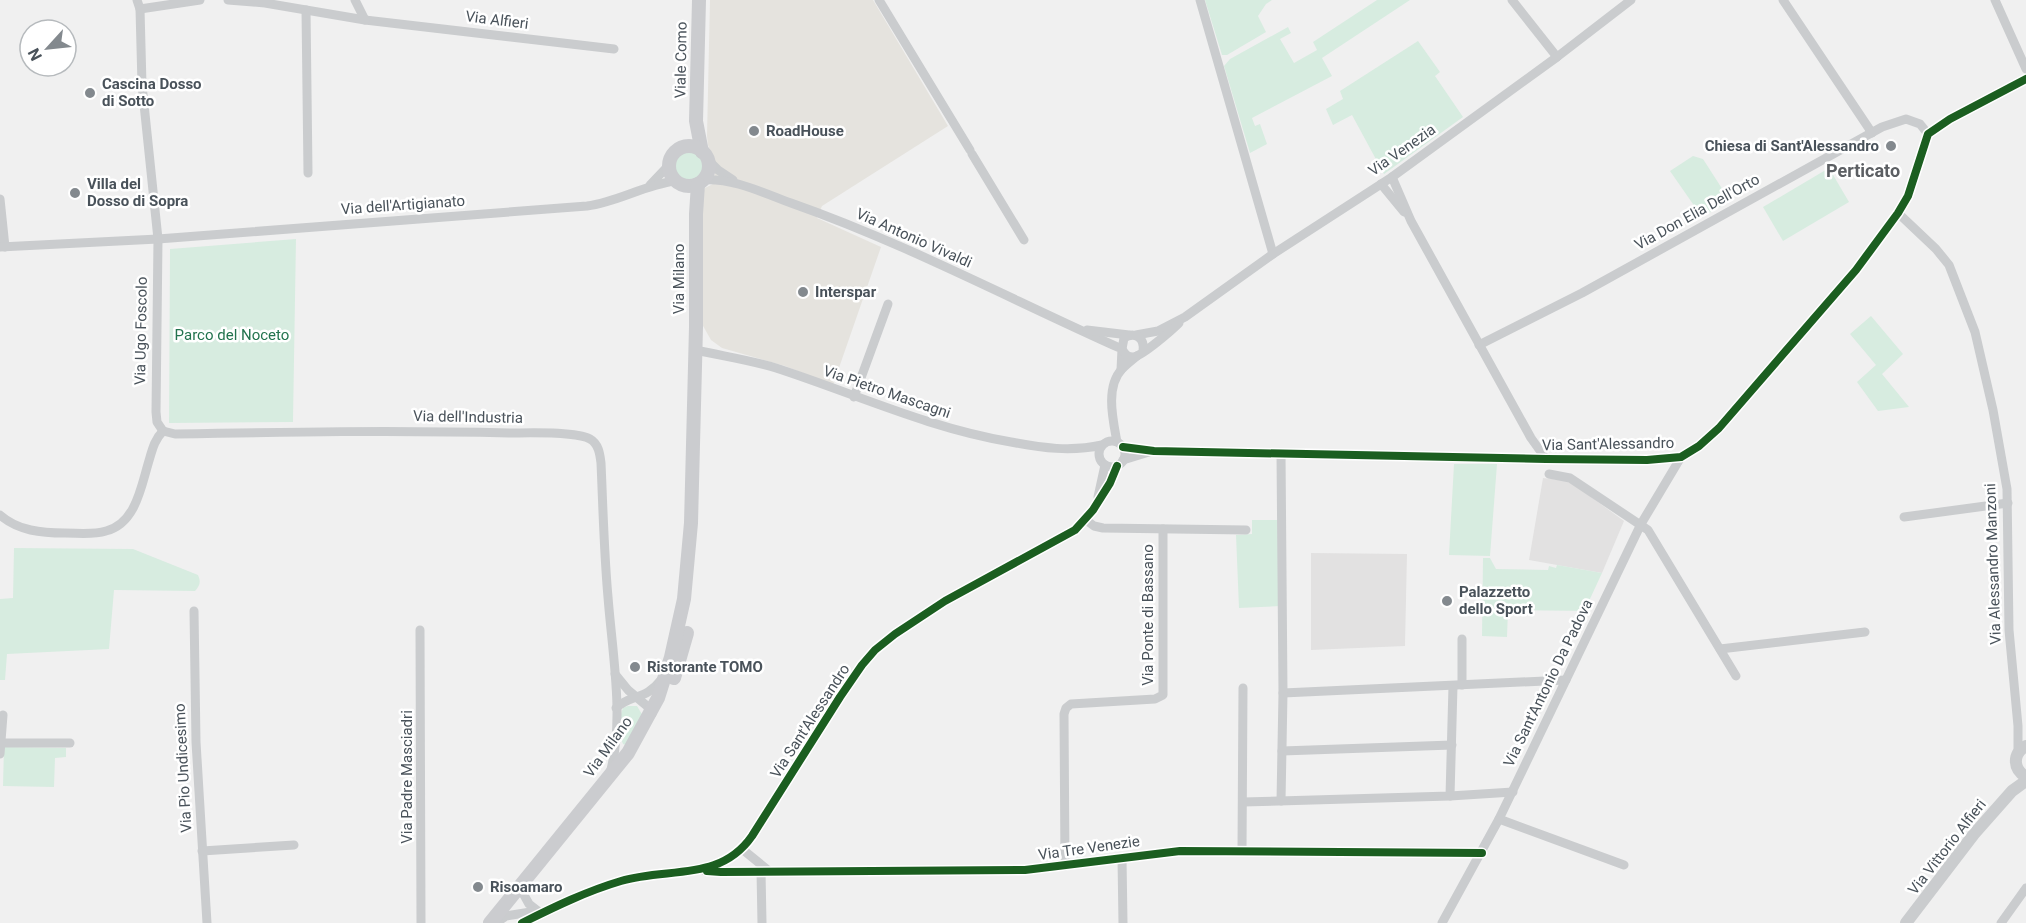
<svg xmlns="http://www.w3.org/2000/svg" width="2026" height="923" viewBox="0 0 2026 923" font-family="Roboto,sans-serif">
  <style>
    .commercial { fill: #e5e3de }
    .education { fill: #e2e1e1 }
    .green { fill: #d7ece0 }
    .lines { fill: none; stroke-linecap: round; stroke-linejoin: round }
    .minor { stroke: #caccce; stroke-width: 9 }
    .tertiary { stroke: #caccce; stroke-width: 12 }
    .secondary { stroke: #cbcccf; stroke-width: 14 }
    .cycleway-casing { stroke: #fff; stroke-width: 11 }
    .cycleway { stroke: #1b5e20; stroke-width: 8 }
    .poi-dot { fill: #83898e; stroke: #fff; stroke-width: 2 }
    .labels { text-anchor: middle; stroke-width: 5; stroke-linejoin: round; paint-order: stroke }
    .street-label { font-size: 15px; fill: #49525a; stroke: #fff }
    .poi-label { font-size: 15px; font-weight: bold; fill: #49525a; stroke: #fff; text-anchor: start }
    .park-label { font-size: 15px; fill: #23734e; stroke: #fff }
    .quarter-label { font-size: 18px; font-weight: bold; fill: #5c5f63; stroke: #fff }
  </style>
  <rect width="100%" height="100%" fill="#f0f0f0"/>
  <!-- commercial -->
  <polygon class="commercial" points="710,0 873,0 948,126 822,206 817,218 881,247 833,385 785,366 722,348 711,340 702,324 700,196 705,188 713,184 716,168 708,145 707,136"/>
  <!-- education -->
  <g class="education">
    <polygon points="1543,478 1569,481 1624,521 1602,573 1529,560"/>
    <polygon points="1311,553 1407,554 1405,646 1311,650"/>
  </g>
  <!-- green -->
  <g class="green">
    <polygon points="1205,0 1272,0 1266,4 1258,16 1266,32 1227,55 1222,55"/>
    <polygon points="1377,0 1410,0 1322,58 1332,76 1252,118 1255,126 1260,124 1267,144 1250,153 1224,66 1230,59 1288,27 1291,33 1280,39 1294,63 1317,50 1313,42"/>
    <polygon points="1418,41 1440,72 1435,76 1463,117 1384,174 1352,115 1333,125 1326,109 1343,99 1340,91"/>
    <circle cx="689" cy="166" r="16"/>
    <polygon points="1693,156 1703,159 1730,201 1702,217 1670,171"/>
    <polygon points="1829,168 1849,202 1783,241 1763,207"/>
    <polygon points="296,239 293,422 169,423 170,249"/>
    <polygon points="1871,316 1903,354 1882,374 1909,407 1878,411 1857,382 1876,365 1850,334"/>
    <polygon points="1454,464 1497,464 1490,556 1449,555"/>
    <polygon points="1252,520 1280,520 1281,606 1239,608 1236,535 1252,534"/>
    <path d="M14 548 133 549 198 575C201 582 200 585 195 591L114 590 109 649 7 654 5 680H0V599L13 598Z"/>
    <polygon points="1483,558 1490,558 1496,569 1548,570 1549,566 1556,568 1557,565 1602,573 1589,601 1590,611 1508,610 1507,637 1482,636"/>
    <path d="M628 706H637L643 716 626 745 623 744C618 734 619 717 623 708Z"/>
    <polygon points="4,747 66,748 66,757 55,758 54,787 3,786"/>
  </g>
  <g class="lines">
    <!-- minor -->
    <g class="minor">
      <polyline points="137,0 140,9 142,85 158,239 156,412 157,422 163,431"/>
      <polyline points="228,0 265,3 365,20 614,49"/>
      <polyline points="355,0 365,20"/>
      <polyline points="879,0 970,150"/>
      <polyline points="1200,0 1273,254"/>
      <polyline points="1512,0 1557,57"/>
      <polyline points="1783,0 1872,133"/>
      <polyline points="1995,0 2026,69"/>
      <polyline points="140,9 200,0"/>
      <polyline points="306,10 308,173"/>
      <polyline points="972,154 1024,240"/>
      <polyline points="706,158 718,170 733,180"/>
      <polyline points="1392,177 1411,221 1531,438 1546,459"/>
      <path d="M703 180C734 178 763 193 791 203 905 243 1012 300 1122 349L1121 370"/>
      <polyline points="1381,184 1404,212"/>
      <polyline points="650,185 669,165"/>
      <polyline points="0,199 5,247"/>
      <polyline points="1898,213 1936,249 1949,265 1975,332 1993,410 2007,489 2009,630 2018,726 2018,753"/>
      <path d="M0 247 158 239 587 206C618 202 644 185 675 181"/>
      <polyline points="1087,330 1129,335"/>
      <polyline points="1136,335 1158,331 1185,317 1273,254 1392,177 1557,57 1631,0"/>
      <polyline points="1479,345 1582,293 1882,127 1906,119 1920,124 1928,134"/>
      <path d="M696 350C722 356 750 360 776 368 856 394 928 428 1011 442 1042 448 1071 452 1102 445"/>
      <path d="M1143 351C1145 338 1135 331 1124 338L1122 349C1125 354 1127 357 1133 357 1141 357 1172 330 1179 323"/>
      <polyline points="854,397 888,304"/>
      <path d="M163 431 175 434C286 432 397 430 509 433 528 433 575 431 590 439 599 444 600 455 601 463 603 508 604 553 608 597 612 651 625 721 610 773"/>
      <circle cx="1112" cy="454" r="13"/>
      <path d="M1117 442C1113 420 1105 387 1122 369 1127 364 1132 360 1137 356"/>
      <polyline points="1123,447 1154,451 1546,459 1647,460 1681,457 1699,446 1719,428 1856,270 1898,213 1908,196 1928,134 1950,119 2026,79"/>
      <polyline points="1123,460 1149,452"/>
      <polyline points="1549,474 1570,478 1648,530 1736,676"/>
      <polyline points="1098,497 1105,465"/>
      <path d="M0 515C18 531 42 533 65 533 79 533 93 535 106 531 135 524 141 488 148 464 152 451 154 440 163 431"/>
      <polyline points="1904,517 2008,503"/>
      <polyline points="1086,520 1094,526 1103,528 1246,530"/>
      <polyline points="194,611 196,742 207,923"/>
      <polyline points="420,630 421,923"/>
      <polyline points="1720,649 1865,632"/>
      <polyline points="615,674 628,690 647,706 652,714"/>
      <polyline points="1462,685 1462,639"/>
      <polyline points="1283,693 1566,680"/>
      <path d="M616 708C631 694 646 700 661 680"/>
      <polyline points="1,743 70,743"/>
      <polyline points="1282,751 1452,745"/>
      <polyline points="0,754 3,715"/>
      <polyline points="1450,796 1453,686"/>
      <polyline points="1281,801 1283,693 1281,453"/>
      <polyline points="1243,802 1450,796 1513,792"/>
      <polyline points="1499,819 1624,865"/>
      <polyline points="742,849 769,871"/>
      <polyline points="1242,850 1243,688"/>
      <polyline points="202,851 294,845"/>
      <polyline points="1122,858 1123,923"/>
      <polyline points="1065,866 1064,714 1066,708 1071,704 1155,699 1163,695 1163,529"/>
      <polyline points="703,870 721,872 1025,870 1180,851 1482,853"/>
      <polyline points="761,871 762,923"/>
      <polyline points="524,895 529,904 538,911"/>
      <polyline points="496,923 506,916 537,911"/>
      <path d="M522 923C554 907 587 891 621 881 669 867 720 882 752 836L840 697 862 665 875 650 895 634 945 601 1075 530 1093 510 1110 483 1117 466"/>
      <polyline points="1442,923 1499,819 1641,524 1681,457"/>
      <polyline points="2001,923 2026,888"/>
    </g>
    <!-- tertiary -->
    <g class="tertiary">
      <path d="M2026 746C2012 754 2013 769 2026 777"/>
      <polyline points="1906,923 1974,834 2012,791 2026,781"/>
    </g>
    <!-- secondary -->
    <g class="secondary">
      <polyline points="699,0 696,121 702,152"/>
      <circle cx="689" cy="166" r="20"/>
      <polyline points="674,678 687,633"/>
      <polyline points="490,923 628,753 658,698 671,657 684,599 691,523 696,327 696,214 698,184"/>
    </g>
    <!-- cycleway casing -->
    <g class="cycleway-casing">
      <g id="cycleway">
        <polyline points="1123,447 1154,451 1546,459 1647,460 1681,457 1699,446 1719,428 1856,270 1898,213 1908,196 1928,134 1950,119 2026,79"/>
        <polyline points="707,871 721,872 1025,870 1180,851 1482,853"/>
        <path d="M522 923C554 907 587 891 621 881 669 867 720 882 752 836L840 697 862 665 875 650 895 634 945 601 1075 530 1093 510 1110 483 1117 466"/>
      </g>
    </g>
    <!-- cycleway -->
    <use href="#cycleway" class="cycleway"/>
  </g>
  <!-- markers -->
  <g class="poi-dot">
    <circle cx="90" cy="93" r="6"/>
    <circle cx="754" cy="131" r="6"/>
    <circle cx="1891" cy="146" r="6"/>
    <circle cx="75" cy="193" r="6"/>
    <circle cx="803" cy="292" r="6"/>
    <circle cx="1447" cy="601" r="6"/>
    <circle cx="635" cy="667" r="6"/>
    <circle cx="478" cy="887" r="6"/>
  </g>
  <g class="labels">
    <!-- street labels -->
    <g class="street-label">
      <text transform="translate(497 20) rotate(7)" y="5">Via Alfieri</text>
      <text transform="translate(681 60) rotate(-89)" y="5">Viale Como</text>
      <text transform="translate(1402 150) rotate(-35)" y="5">Via Venezia</text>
      <text transform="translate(403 205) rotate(-4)" y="5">Via dell'Artigianato</text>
      <text transform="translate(1697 212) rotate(-29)" y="5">Via Don Elia Dell'Orto</text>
      <text transform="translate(914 238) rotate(24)" y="5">Via Antonio Vivaldi</text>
      <text transform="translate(679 279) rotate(-90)" y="5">Via Milano</text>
      <text transform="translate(141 331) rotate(-89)" y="5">Via Ugo Foscolo</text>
      <text transform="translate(887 392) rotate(19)" y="5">Via Pietro Mascagni</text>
      <text transform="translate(468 417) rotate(1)" y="5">Via dell'Industria</text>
      <text transform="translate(1608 444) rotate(-1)" y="5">Via Sant'Alessandro</text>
      <text transform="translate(1993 564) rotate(-92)" y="5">Via Alessandro Manzoni</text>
      <text transform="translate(1148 615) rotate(-90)" y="5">Via Ponte di Bassano</text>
      <text transform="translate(1548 683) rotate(-64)" y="5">Via Sant'Antonio Da Padova</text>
      <text transform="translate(810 721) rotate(-57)" y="5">Via Sant'Alessandro</text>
      <text transform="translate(608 747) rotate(-54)" y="5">Via Milano</text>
      <text transform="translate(183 768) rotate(-93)" y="5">Via Pio Undicesimo</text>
      <text transform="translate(407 777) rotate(-90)" y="5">Via Padre Masciadri</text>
      <text transform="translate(1947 847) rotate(-52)" y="5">Via Vittorio Alfieri</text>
      <text transform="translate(1089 848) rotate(-8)" y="5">Via Tre Venezie</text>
    </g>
    <!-- poi labels -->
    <g class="poi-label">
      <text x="102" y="89">Cascina Dosso<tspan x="102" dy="17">di Sotto</tspan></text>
      <text x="766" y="136">RoadHouse</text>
      <text x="1879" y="151" text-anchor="end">Chiesa di Sant'Alessandro</text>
      <text x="87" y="189">Villa del<tspan x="87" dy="17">Dosso di Sopra</tspan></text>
      <text x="815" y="297">Interspar</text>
      <text x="1459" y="597">Palazzetto<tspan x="1459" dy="17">dello Sport</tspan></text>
      <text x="647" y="672">Ristorante TOMO</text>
      <text x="490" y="892">Risoamaro</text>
    </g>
    <!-- park labels -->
    <g class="park-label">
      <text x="232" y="340">Parco del Noceto</text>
    </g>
    <!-- quarter labels -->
    <g class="quarter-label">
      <text x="1863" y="177">Perticato</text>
    </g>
  </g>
  <!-- north arrow -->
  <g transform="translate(48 48) rotate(243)"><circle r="28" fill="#ffffff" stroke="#b6babd" stroke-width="1.5"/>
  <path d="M0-4.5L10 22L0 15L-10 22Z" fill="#83898e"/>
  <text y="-9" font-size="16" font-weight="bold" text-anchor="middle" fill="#49525a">N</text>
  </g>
</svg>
